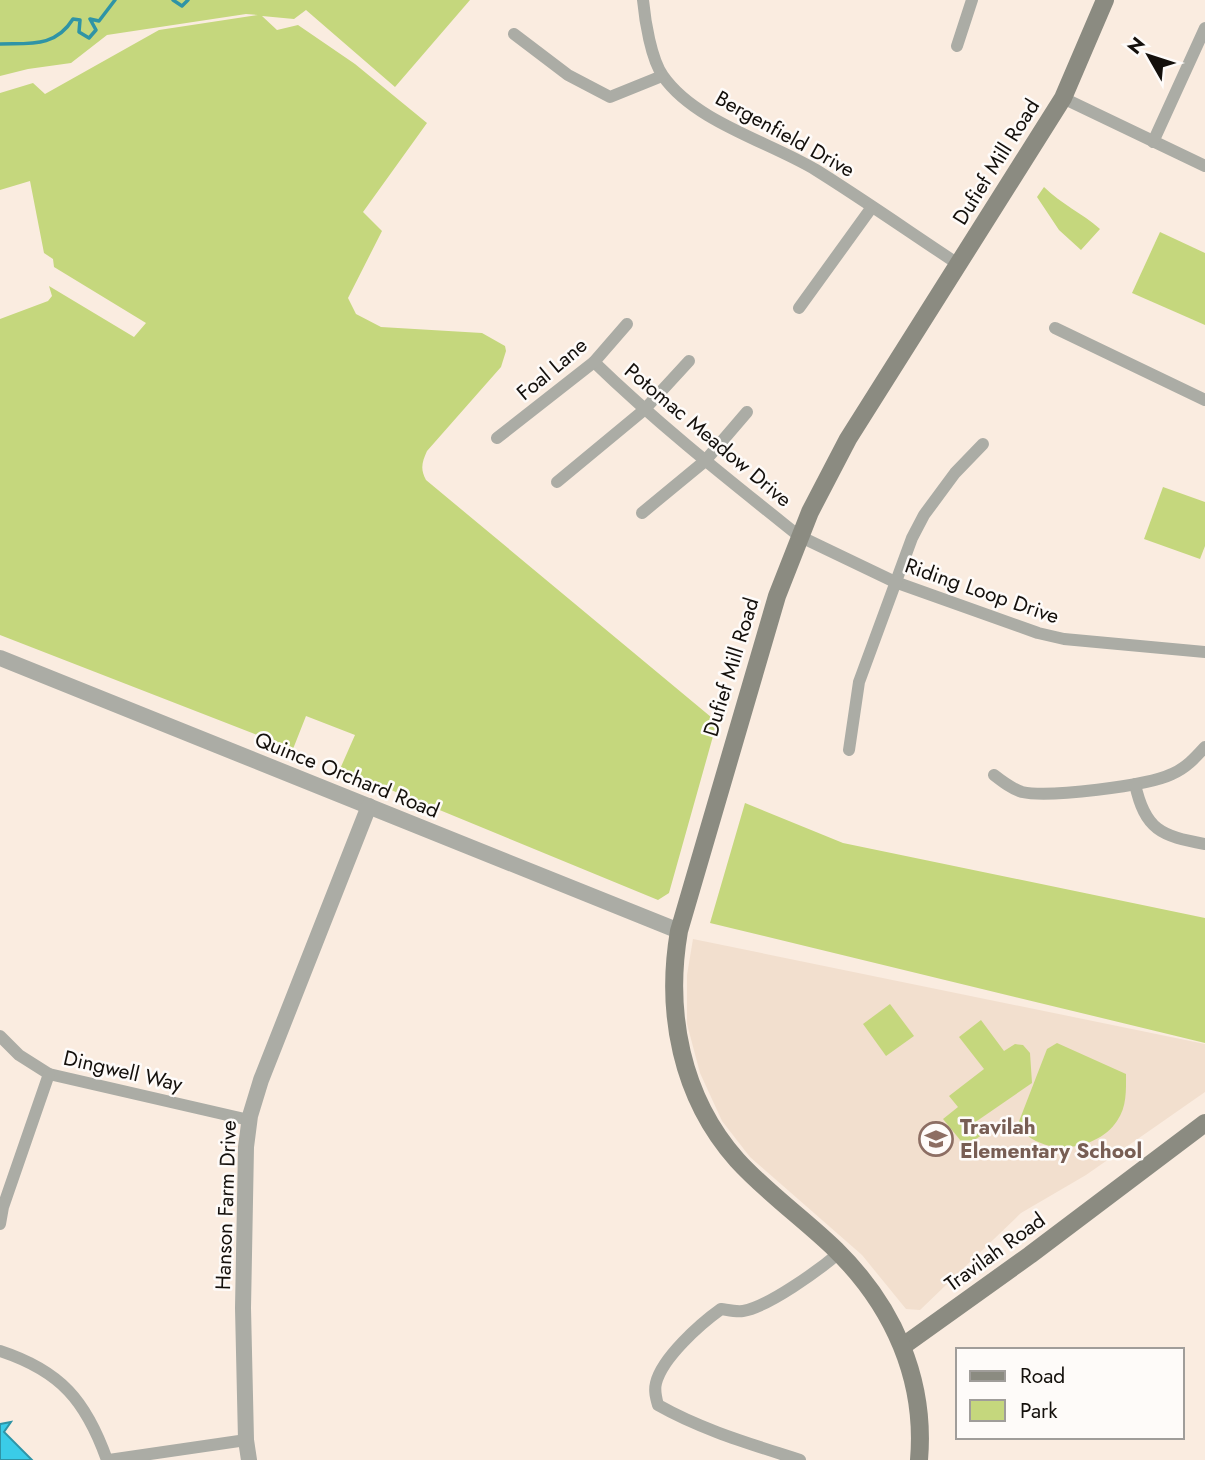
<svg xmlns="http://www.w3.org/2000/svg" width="1205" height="1460" viewBox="0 0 1205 1460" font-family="Jost,sans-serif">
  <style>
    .built { fill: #f2dfce }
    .green { fill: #c5d77d }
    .water { fill: #3acce8; stroke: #2f94a6; stroke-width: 2 }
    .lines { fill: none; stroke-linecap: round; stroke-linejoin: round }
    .stream { stroke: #2f94a6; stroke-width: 3.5 }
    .minor { stroke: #abaca5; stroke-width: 12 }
    .tertiary { stroke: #abaca5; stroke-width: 16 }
    .secondary { stroke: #8b8b81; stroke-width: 18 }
    .labels { text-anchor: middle; stroke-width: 5; stroke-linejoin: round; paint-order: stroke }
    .street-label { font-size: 21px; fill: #14100c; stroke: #fefbf9 }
    .education-label { font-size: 21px; font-weight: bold; fill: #785e54; stroke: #fefbf9; text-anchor: start }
  </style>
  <rect width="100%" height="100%" fill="#faece0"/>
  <!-- built -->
  <polygon class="built" points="693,939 1205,1044 1205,1092 1086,1175 1021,1213 920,1310 906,1309 862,1255 750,1157 722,1121 700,1073 687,1024 687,975"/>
  <!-- green -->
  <g class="green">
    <path d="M0 0H470L395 87 306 10 294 19 262 16 277 30 298 25 355 64 427 123 363 212 382 231 348 298 356 314 381 327 482 333 505 346 506 351 501 367 427 451C422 462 420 469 426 480L717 722 669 893 658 900 340 769 355 735 306 716 293 749 0 635V319L48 301 52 296 49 286 134 337 146 323 54 267 53 259 44 253 30 181 0 190V93L33 83 45 94 159 30 258 15 246 14 107 35 71 63 28 69 0 76Z"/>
    <path d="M1044 187C1061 204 1082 213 1100 229L1081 250 1059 230 1037 197Z"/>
    <polygon points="1160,232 1205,253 1205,325 1132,293"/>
    <polygon points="1163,487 1205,502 1205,546 1200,559 1144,539"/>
    <polygon points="745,803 843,843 1205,918 1205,1043 710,923"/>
    <polygon points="890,1004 914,1036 886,1056 863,1024"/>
    <polygon points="981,1020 1004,1051 1015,1044 1023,1045 1030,1053 1032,1083 974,1123 982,1135 965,1146 943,1119 958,1107 949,1096 984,1069 959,1037"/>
    <path d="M1057 1043 1126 1074C1126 1090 1127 1107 1117 1121 1099 1148 1054 1156 1028 1136 1024 1133 1021 1128 1018 1124L1047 1049Z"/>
  </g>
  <!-- water -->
  <polygon class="water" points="11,1422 4,1432 32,1460 0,1460 0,1424"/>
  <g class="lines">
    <!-- stream -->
    <g class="stream">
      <polyline points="173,0 182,6 188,0"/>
      <path d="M0 44C29 43 55 48 73 19L80 20 79 32 89 38 96 30 90 19 99 21 115 0"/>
    </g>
    <!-- minor -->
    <g class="minor">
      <path d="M643 0C645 21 651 59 663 76 695 122 770 142 816 170 864 200 911 233 958 264"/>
      <polyline points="514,34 568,75 610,97 662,76"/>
      <polyline points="957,46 972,0"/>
      <polyline points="1063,98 1205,166"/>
      <polyline points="1153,142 1205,28"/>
      <polyline points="799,308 872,207"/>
      <polyline points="1055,328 1205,400"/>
      <path d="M594 362C659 425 729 480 799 536L895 582 1038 633 1064 639 1205 652"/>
      <polyline points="497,438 594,362 627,324"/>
      <polyline points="557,482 644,410 689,361"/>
      <polyline points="642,513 705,461 747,412"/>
      <polyline points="849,750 859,682 912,538 924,515 955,473 983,444"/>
      <path d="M994 775C1003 782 1012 789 1022 792 1048 798 1147 786 1172 774 1186 768 1195 758 1205 747"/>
      <path d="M1135 784C1145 830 1161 836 1205 844"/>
      <polyline points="0,1036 19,1055 49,1074 249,1120"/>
      <polyline points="0,1224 3,1207 49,1074"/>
      <path d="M0 1351C61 1371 86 1401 107 1460"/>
      <polyline points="109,1460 246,1440"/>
      <path d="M800 1460C751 1444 702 1430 658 1405 656 1398 654 1391 656 1383 662 1358 700 1324 721 1309 728 1310 736 1312 743 1311 768 1307 819 1270 839 1253"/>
    </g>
    <!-- tertiary -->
    <g class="tertiary">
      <polyline points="0,658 679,931"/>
      <polyline points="249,1460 246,1440 243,1308 246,1147 250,1116 261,1080 369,806"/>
    </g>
    <!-- secondary -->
    <g class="secondary">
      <polyline points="903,1346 1030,1255 1205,1123"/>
      <path d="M919 1460C926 1379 893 1306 836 1250 804 1219 767 1193 737 1160 681 1097 665 1012 679 931L777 596 810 512 848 439 1063 98 1105 0"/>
    </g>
  </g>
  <!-- icons -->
  <defs>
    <g id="school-ring" transform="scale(1.75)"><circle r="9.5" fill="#fefbf9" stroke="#8d6e63" stroke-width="1.5"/><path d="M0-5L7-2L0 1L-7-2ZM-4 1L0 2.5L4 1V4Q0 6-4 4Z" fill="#8d6e63"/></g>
  </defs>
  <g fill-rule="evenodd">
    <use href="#school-ring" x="936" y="1139"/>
  </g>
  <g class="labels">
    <!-- street labels -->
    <g class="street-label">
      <text transform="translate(785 134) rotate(29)" y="7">Bergenfield Drive</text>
      <text transform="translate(996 162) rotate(-58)" y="7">Dufief Mill Road</text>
      <text transform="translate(552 369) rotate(-40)" y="7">Foal Lane</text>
      <text transform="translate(708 435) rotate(40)" y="7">Potomac Meadow Drive</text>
      <text transform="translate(982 591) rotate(19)" y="7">Riding Loop Drive</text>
      <text transform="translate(731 667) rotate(-73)" y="7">Dufief Mill Road</text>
      <text transform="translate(347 775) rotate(22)" y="7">Quince Orchard Road</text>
      <text transform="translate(123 1071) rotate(13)" y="7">Dingwell Way</text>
      <text transform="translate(226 1205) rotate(-88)" y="7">Hanson Farm Drive</text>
      <text transform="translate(995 1252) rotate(-36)" y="7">Travilah Road</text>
    </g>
    <!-- education labels -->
    <g class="education-label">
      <text x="960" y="1134">Travilah<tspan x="960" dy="24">Elementary School</tspan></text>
    </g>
  </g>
  <!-- legend -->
  <rect x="956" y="1348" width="228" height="91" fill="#fefbf9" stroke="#a09d9a" stroke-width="2"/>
  <rect x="970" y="1371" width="35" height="10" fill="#8b8b81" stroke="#a09d9a" stroke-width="2"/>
  <text x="1020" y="1383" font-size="21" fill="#14100c">Road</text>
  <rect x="970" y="1400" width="35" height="21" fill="#c5d77d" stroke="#a09d9a" stroke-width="2"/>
  <text x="1020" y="1418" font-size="21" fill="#14100c">Park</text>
  <!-- north arrow -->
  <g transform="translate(1149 56) rotate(309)" stroke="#fefbf9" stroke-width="5" paint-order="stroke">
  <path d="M0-5L12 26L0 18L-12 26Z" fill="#14100c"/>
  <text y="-10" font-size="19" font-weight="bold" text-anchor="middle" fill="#14100c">N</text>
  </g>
</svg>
